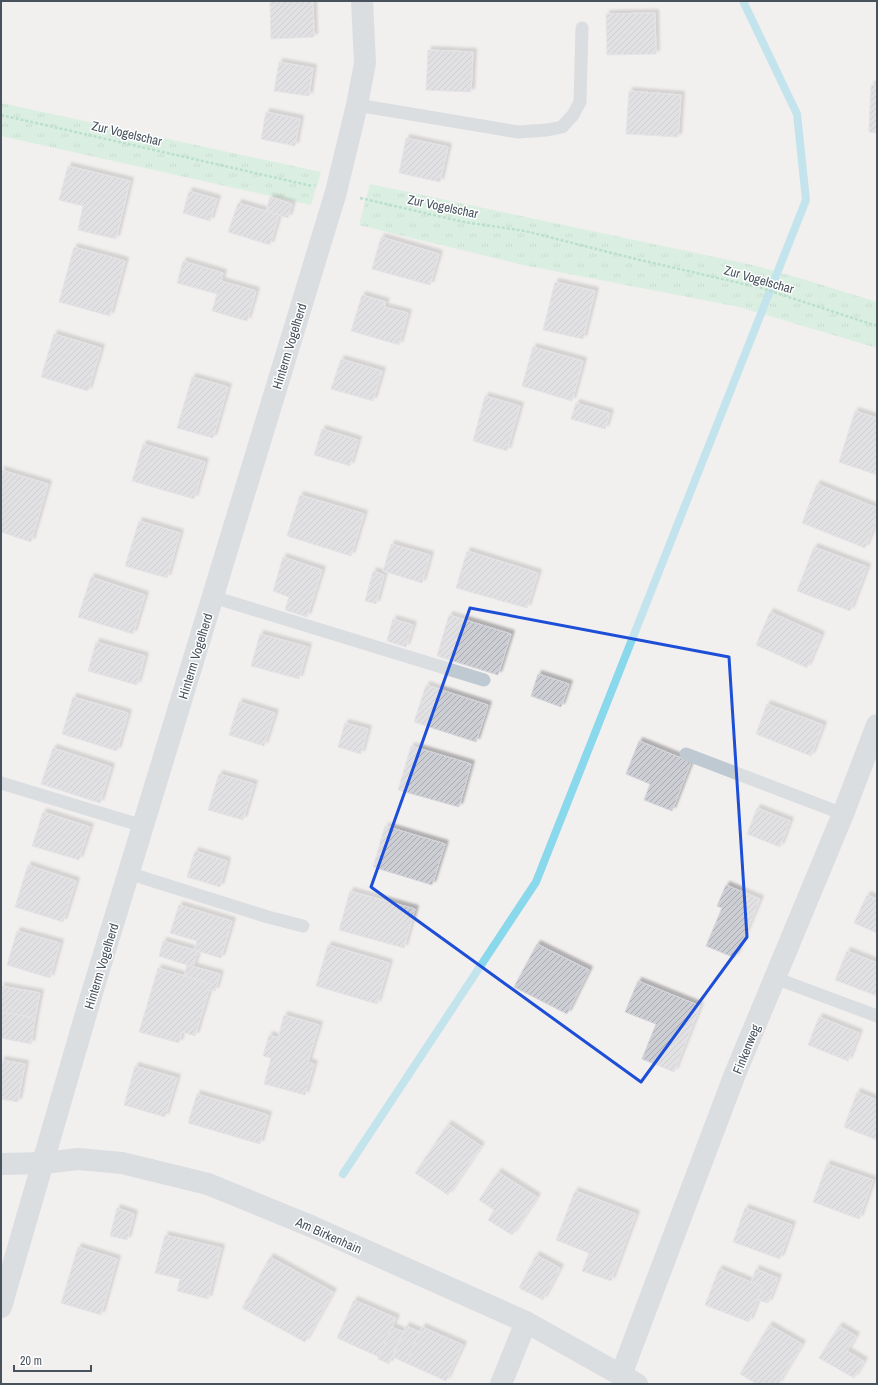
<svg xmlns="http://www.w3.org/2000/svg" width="878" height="1385" viewBox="0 0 878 1385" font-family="'Archivo Narrow',sans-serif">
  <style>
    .park { fill: url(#park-tufts) }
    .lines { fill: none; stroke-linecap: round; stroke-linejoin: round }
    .stream { stroke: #8ad8ec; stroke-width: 8 }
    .building { fill: url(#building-hatch); stroke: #d3d5db; filter: url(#shadow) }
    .path { stroke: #75cda1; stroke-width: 2.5; stroke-dasharray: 3 2; stroke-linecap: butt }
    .lane { stroke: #bfc9d1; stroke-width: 13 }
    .street { stroke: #bfc9d1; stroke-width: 22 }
    .marked { fill: none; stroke: #1d4ed8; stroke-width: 3; stroke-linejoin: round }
    .labels { text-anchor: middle; stroke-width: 3; stroke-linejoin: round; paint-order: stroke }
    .street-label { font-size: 13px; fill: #47525d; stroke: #fff }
  </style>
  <defs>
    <pattern id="park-tufts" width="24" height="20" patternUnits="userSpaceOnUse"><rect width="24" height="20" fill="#bdefd0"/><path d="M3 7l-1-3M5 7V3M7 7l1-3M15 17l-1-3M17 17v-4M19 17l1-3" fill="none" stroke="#9bc4ac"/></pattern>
    <pattern id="building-hatch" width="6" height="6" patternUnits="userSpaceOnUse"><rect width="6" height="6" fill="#ccced4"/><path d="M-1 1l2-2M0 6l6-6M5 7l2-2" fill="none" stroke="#a7aaaf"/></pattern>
    <filter id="shadow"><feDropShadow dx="3.5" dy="-3.5" stdDeviation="1" flood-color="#0004"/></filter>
  </defs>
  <rect width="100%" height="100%" fill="#f2efef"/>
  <!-- park -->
  <g class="park">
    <polygon points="1,103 321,172 311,205 1,136"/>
    <polygon points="370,184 753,265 806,280 877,302 877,348 739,307 523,265 359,225"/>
  </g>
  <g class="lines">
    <!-- stream -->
    <polyline class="stream" points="343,1174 536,882 806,200 797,114 743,1"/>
  </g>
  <!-- building -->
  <g class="building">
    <polygon points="270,1 313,1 314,37 271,39"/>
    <polygon points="655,13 656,54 607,55 606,14"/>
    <polygon points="428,50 473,52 471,92 426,90"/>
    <polygon points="279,62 313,68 309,96 274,91"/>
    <polygon points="871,85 877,85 877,133 869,132"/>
    <polygon points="629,91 681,95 678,137 626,134"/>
    <polygon points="266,112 300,119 295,146 261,139"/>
    <polygon points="406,138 448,147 440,182 399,173"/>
    <polygon points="68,166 130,181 116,239 78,230 83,206 59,200"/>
    <polygon points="189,191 217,199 210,221 183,213"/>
    <polygon points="270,197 292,204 288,218 266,211"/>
    <polygon points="238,203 279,215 270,245 228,232"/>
    <polygon points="381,237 439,254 430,285 372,269"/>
    <polygon points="74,247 125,261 110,316 59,302"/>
    <polygon points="183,261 223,273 221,281 256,291 247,321 212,311 217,294 177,283"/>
    <polygon points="555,282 595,291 583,339 543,330"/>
    <polygon points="362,295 386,302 384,307 408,313 399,345 351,331"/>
    <polygon points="54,334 101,348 88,391 41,377"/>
    <polygon points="533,347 583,361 572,401 522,386"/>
    <polygon points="341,359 382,371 373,401 331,389"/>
    <polygon points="192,377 228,387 213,438 177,428"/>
    <polygon points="485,396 520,406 507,451 473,441"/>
    <polygon points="576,403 610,413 605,429 571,419"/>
    <polygon points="855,411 877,418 877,475 839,462"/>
    <polygon points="322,429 358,440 350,466 314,455"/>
    <polygon points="143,444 205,462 194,499 132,481"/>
    <polygon points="1,470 48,484 31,542 1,532"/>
    <polygon points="817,484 877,508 877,519 865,548 802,523"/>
    <polygon points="300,495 364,514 351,556 287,536"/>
    <polygon points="139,521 180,533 167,578 125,566"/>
    <polygon points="391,544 430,555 422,583 383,571"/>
    <polygon points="814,547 867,567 850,611 797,591"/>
    <polygon points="467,551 538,573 527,608 456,588"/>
    <polygon points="283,557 322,570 307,617 285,610 289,597 273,591"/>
    <polygon points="373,571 384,575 376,604 365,601"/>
    <polygon points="91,577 145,595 133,634 78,617"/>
    <polygon points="770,612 821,635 807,668 756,645"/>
    <polygon points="449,615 511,634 498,675 437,656"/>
    <polygon points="393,619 413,625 406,647 387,641"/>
    <polygon points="260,634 308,647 299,679 251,666"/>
    <polygon points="96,642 145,656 137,685 88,671"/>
    <polygon points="538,674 569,684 561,707 531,696"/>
    <polygon points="426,685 488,705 476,742 414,722"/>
    <polygon points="73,697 128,713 117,751 62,734"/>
    <polygon points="239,702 275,713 264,746 229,735"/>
    <polygon points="767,704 823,725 811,756 756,734"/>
    <polygon points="345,723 368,729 361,754 338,747"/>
    <polygon points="639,741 691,762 672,811 644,800 650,784 626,774"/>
    <polygon points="411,746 471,764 459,807 398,790"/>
    <polygon points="53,748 111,767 100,803 41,784"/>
    <polygon points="219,774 254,784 243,820 208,810"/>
    <polygon points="757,808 790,821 780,847 747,834"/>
    <polygon points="43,812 90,827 79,860 32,846"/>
    <polygon points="385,826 445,844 432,885 373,867"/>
    <polygon points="195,851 227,861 220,887 187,877"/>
    <polygon points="28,865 76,881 63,922 15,907"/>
    <polygon points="726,885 760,899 735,958 706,946 722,908 717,906"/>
    <polygon points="350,891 415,909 404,948 339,930"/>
    <polygon points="867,895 877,899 877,933 854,923"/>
    <polygon points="179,905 232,921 221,958 194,950 197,941 170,933"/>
    <polygon points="17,931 60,943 50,978 7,965"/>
    <polygon points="163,941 198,951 193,967 159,956"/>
    <polygon points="537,944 589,970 567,1014 514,987"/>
    <polygon points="328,945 389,963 377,1004 316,986"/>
    <polygon points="847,951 877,963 877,996 835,980"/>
    <polygon points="187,965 220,974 215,991 209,990 211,984 184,976"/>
    <polygon points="158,968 211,984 195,1036 182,1032 179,1043 139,1032"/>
    <polygon points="638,981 700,1006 674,1072 642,1059 656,1024 625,1012"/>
    <polygon points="1,986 40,993 35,1018 1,1012"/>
    <polygon points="1,1012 35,1018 31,1044 1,1038"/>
    <polygon points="284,1015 319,1025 308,1062 314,1064 305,1095 264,1084 271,1058 263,1056 269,1035 278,1038"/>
    <polygon points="819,1017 859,1033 848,1061 808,1045"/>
    <polygon points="1,1060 25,1064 18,1102 1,1099"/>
    <polygon points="135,1066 177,1078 165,1117 124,1105"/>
    <polygon points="857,1092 877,1100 877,1140 844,1127"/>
    <polygon points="197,1094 268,1115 260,1144 188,1123"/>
    <polygon points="448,1124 481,1146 448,1195 415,1173"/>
    <polygon points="827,1164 873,1180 859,1219 813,1202"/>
    <polygon points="498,1172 537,1197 512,1235 488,1220 494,1210 479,1200"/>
    <polygon points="575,1191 636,1214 611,1281 582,1271 589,1253 556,1240"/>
    <polygon points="117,1208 134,1214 127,1240 110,1236"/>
    <polygon points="745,1208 792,1225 780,1259 733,1242"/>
    <polygon points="165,1235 221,1248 208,1299 177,1291 180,1279 155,1273"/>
    <polygon points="78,1247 117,1259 101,1315 61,1303"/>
    <polygon points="536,1255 560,1268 543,1300 519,1288"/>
    <polygon points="270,1257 333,1292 305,1342 242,1308"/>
    <polygon points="719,1269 763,1287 749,1322 705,1305"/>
    <polygon points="756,1269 778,1278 768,1303 758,1300 763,1287 751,1282"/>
    <polygon points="354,1300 396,1318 379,1357 337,1338"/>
    <polygon points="769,1325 802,1344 778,1384 757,1384 740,1374"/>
    <polygon points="406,1326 420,1332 406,1363 393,1357"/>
    <polygon points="839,1326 856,1336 847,1351 864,1361 854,1378 819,1358"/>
    <polygon points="392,1327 403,1332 389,1364 378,1359"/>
    <polygon points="422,1327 463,1345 446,1381 406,1363"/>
  </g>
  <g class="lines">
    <!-- path -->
    <g class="path">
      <polyline points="1,115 312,186"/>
      <polyline points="360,198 464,222 525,231 636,259 761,288 877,326"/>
    </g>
    <!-- lane -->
    <g class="lane">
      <polyline points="357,105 518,132 547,130 562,127 573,115 580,102 582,28"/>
      <polyline points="213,597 484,680"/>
      <polyline points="686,754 843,814"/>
      <polyline points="1,783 143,826"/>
      <polyline points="128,873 268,917 303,926"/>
      <polyline points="775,978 877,1016"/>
    </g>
    <!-- street -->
    <g class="street">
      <polyline points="1,1164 44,1163 78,1159 122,1163 208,1184 313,1227 526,1322 637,1384"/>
      <polyline points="1,1307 92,993 336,192 357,105 365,63 362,1"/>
      <polyline points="621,1375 735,1074 843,814 877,725"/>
      <polyline points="501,1384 526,1322"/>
    </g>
  </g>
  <!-- marked area -->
  <path d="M0 0H878V1385H0ZM470 608 729 657 747 937 641 1082 371 887Z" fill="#f2efef" fill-opacity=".55" fill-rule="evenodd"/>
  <path class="marked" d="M470 608 729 657 747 937 641 1082 371 887Z"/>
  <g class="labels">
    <!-- street labels -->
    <g class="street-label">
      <text transform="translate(127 133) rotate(13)" y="5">Zur Vogelschar</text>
      <text transform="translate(443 206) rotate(12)" y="5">Zur Vogelschar</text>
      <text transform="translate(759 279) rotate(16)" y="5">Zur Vogelschar</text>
      <text transform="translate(289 346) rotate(-73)" y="5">Hinterm Vogelherd</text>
      <text transform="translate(195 656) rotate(-73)" y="5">Hinterm Vogelherd</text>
      <text transform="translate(101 966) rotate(-73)" y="5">Hinterm Vogelherd</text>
      <text transform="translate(746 1049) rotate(-68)" y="5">Finkenweg</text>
      <text transform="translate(329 1235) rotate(24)" y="5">Am Birkenhain</text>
    </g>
  </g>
  <!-- border -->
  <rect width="878" height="1385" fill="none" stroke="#47525d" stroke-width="4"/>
  <!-- scale -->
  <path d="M14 1365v6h77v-6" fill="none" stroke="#47525d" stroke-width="2"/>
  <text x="20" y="1365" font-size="12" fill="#47525d" stroke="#ffffff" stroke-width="3" paint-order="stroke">20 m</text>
</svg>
